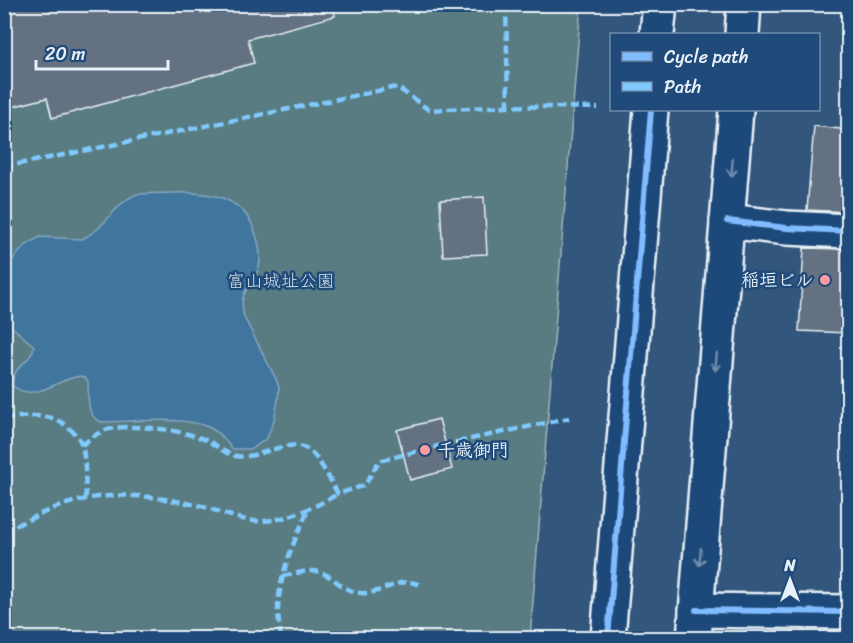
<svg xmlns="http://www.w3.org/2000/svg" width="853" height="643" viewBox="0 0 853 643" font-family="Sriracha,'Klee One',sans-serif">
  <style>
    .green { fill: #597c81; stroke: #a0b6bc; stroke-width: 1.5 }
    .water { fill: #41759e; stroke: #84a7c2; stroke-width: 1.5 }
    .building { fill: #637182; stroke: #e8f1f8; stroke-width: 1.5 }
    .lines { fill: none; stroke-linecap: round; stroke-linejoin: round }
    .minor-casing { stroke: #e8f1f8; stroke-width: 38 }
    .tertiary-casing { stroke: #e8f1f8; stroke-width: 38 }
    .path { stroke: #e8f1f8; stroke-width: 4; stroke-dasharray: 4.5 4.5; stroke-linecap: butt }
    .minor { stroke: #1f4a7a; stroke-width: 33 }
    .tertiary { stroke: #1f4a7a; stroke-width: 33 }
    .quiet { stroke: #80caff; stroke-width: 4.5; stroke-dasharray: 9 4.5; stroke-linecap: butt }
    .cycleway-casing { stroke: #1f4a7a; stroke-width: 10 }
    .cycleway { stroke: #80bcff; stroke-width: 6 }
    .oneway { stroke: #6f8dac }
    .poi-dot { fill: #ff9aa2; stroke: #1f4a7a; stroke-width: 2 }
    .labels { text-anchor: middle; stroke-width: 5; stroke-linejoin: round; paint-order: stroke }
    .poi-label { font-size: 18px; font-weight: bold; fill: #e8f1f8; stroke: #1f4a7a; text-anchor: end }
    .park-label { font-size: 18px; fill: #d3dfe6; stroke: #1f4a7a }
  </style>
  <rect width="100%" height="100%" fill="#33567c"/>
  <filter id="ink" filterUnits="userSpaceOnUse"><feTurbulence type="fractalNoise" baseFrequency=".0167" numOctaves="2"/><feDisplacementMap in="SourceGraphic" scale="12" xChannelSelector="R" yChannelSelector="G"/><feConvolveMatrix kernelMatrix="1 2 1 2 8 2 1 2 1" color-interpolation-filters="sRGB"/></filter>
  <g filter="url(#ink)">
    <!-- green -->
    <polygon class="green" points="5,5 581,5 530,638 5,638"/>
    <!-- water -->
    <path class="water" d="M137 194C180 194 241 181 256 235 259 244 261 257 259 267 253 289 237 288 244 317L275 377 279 387 278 400 274 420 267 438 252 449H232C226 441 221 434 212 429 187 415 131 422 101 422 85 416 89 396 88 382L86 378 81 376C59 377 35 404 13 386 11 364 32 364 34 346L5 321V268L26 245 40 237 82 239C106 229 114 203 137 194Z"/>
    <!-- building -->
    <g class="building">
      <polygon points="4,4 333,4 335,16 248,39 254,63 52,118 47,98 4,109"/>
      <polygon points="814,126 849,130 849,212 807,210"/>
      <polygon points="484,197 487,254 443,256 440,200"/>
      <polygon points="804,248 849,249 849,333 799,331"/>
      <polygon points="439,419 452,469 410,480 397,430"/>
    </g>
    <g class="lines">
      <!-- minor casing -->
      <g class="minor-casing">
        <g id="minor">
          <polyline points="727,221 787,228 848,231"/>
          <polyline points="696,610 848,612"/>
        </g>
      </g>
      <!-- tertiary casing -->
      <g class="tertiary-casing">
        <g id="tertiary">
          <polyline points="657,34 660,4"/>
          <polyline points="742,34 744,4"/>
          <polyline points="608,638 651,110"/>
          <polyline points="694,638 736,110"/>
        </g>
      </g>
      <!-- path -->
      <polyline class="path" points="446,444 457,442"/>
      <!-- minor -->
      <use href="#minor" class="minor"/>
      <!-- tertiary -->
      <use href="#tertiary" class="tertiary"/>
      <!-- quiet -->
      <g class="quiet">
        <polyline points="506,4 508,106"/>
        <polyline points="4,167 397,87 429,110 508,106 598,108"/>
        <path d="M4 419C29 416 52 411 71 430 76 434 80 439 82 445 86 461 85 481 86 497"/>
        <polyline points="457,442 569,418"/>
        <path d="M82 445C88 441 94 435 101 432 122 421 187 430 208 441 218 446 225 454 236 456 259 460 287 437 307 449 318 455 331 482 338 494L365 485 379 461 446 444"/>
        <path d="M4 533C12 526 23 523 32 518 90 489 135 492 197 505 220 510 237 522 263 521 288 520 317 506 338 494"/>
        <path d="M283 576C294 574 309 569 320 572 335 577 344 592 361 593 383 595 399 575 420 585"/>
        <path d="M281 638C280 629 278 619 278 610 279 574 294 542 308 510"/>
      </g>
      <!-- cycleway casing -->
      <g class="cycleway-casing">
        <g id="cycleway">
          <polyline points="727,221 787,228 848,231"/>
          <polyline points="696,610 848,612"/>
          <polyline points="608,638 651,110"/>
        </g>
      </g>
      <!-- cycleway -->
      <use href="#cycleway" class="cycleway"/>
    </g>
    <!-- one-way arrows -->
    <defs><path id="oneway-shaft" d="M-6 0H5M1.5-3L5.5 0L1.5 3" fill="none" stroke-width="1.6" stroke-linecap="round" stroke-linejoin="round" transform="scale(1.5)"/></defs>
    <g class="oneway">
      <use href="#oneway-shaft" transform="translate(732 168) rotate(95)"/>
      <use href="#oneway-shaft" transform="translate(716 362) rotate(95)"/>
      <use href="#oneway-shaft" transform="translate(700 557) rotate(95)"/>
    </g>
  </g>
  <!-- markers -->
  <g class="poi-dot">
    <circle cx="825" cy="280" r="6"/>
    <circle cx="425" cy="450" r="6"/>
  </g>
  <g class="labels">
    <!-- poi labels -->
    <g class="poi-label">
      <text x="813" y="286">稲垣ビル</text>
      <text x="437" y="456" text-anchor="start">千歳御門</text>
    </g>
    <!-- park labels -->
    <g class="park-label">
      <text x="281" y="287">富山城址公園</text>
    </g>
  </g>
  <!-- margin -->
  <rect width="853" height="643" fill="none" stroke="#1f4a7a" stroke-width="24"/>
  <rect x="12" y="12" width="829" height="619" fill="none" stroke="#e8f1f8" stroke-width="2" filter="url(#ink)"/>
  <!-- legend -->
  <rect x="610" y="33" width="210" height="78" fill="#1f4a7a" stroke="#6f8dac" stroke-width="1.5"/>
  <rect x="622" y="52" width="30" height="9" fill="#80bcff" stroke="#6f8dac" stroke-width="1.5"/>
  <text x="664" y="63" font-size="18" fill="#e8f1f8">Cycle path</text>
  <rect x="622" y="82" width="30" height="9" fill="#80caff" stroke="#6f8dac" stroke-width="1.5"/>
  <text x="664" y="93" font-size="18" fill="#e8f1f8">Path</text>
  <!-- north arrow -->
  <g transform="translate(790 580)" stroke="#1f4a7a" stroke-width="4.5" paint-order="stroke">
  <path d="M0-4.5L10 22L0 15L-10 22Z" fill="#e8f1f8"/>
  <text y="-9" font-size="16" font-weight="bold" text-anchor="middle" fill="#e8f1f8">N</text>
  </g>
  <!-- scale -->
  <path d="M36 60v9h132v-9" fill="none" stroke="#e8f1f8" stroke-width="3"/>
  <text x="45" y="60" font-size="18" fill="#e8f1f8" stroke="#1f4a7a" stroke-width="4.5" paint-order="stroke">20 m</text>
</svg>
